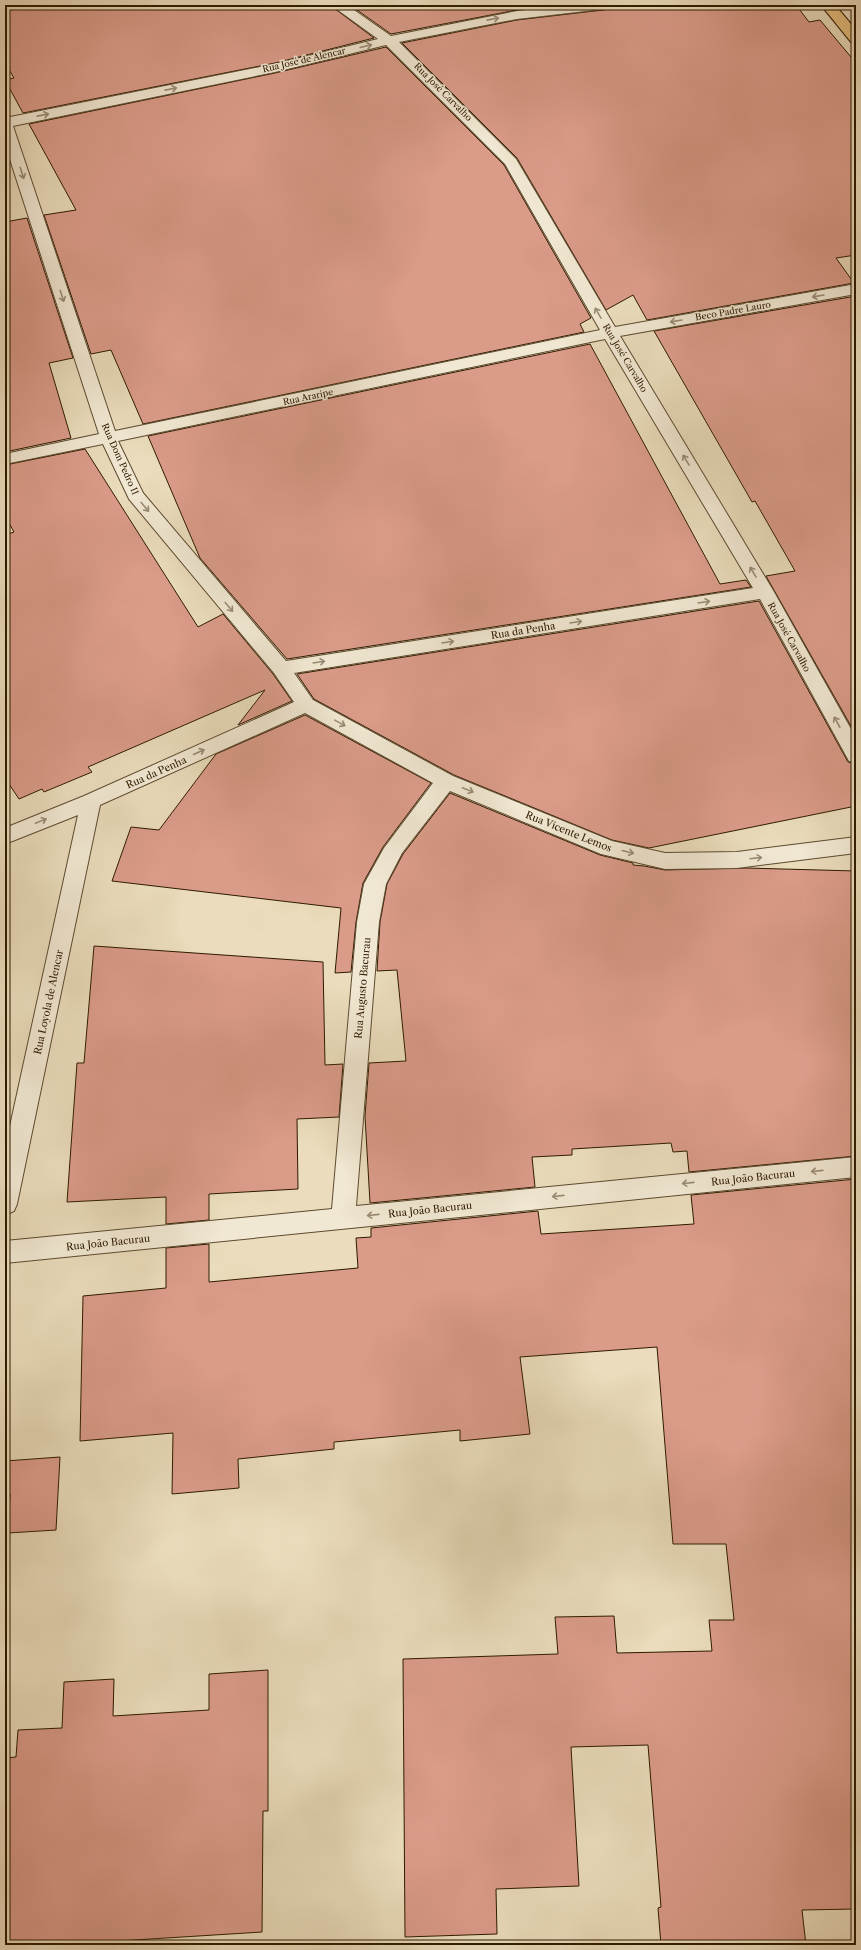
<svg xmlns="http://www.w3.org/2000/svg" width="861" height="1950" viewBox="0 0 861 1950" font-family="'Libre Caslon Text',serif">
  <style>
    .building { fill: #da9b89; stroke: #2e1a00 }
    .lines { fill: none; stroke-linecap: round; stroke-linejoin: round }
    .minor-casing { stroke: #5d4a2f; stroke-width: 2 }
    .major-casing { stroke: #2e1a00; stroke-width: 2 }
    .minor { fill: #f1e8d3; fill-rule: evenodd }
    .major { fill: #e5be7e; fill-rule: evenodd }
    .oneway { stroke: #998b74 }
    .labels { text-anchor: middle; stroke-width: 3; stroke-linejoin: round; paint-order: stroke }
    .far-street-label { font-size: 9px; fill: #2e1a00; stroke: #f1e8d3 }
    .street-label { font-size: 10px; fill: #2e1a00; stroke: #f1e8d3 }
  </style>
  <rect width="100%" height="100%" fill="#eadcbc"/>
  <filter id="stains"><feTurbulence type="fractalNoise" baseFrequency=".005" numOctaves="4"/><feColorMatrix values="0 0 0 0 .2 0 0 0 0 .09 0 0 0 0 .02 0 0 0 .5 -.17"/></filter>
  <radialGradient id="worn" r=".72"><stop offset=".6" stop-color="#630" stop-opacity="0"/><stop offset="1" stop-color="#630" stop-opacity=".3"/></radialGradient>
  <!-- building -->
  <g class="building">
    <polygon points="5,5 330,5 374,38 275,63 23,113 5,80 14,78 5,63"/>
    <polygon points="350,5 556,5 517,10 391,34"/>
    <polygon points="611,5 796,5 809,22 820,20 856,63 856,255 836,258 854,283 647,320 633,295 606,310 517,158 402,43 517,20 603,10 609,9"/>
    <polygon points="386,47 504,165 591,318 580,324 584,332 143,424 111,350 91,354 44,215 76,210 29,124 275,73"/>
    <polygon points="27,218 73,358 49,363 71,438 5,452 5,222"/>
    <polygon points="856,296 856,735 766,576 795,571 755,501 752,502 654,331"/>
    <polygon points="590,344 720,584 746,580 751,587 287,659 200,558 148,436"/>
    <polygon points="85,449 198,627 223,614 273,674 292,701 238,725 265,690 88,767 92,772 44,792 42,789 19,799 5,778 5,535 14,532 5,516 5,465"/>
    <polygon points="759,601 848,762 856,764 856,806 649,848 612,840 454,775 314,699 297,674"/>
    <polygon points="305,715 431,783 383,847 363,883 356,922 351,972 335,973 341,908 112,881 131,827 159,830 216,754"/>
    <polygon points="450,793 600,855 633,863 633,865 644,866 665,870 746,868 856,871 856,1156 689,1172 687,1151 673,1152 671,1143 572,1149 572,1155 532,1157 535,1187 370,1203 365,1116 369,1063 406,1061 397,970 377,971 380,922 387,884 403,854"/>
    <polygon points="94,946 323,962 325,1065 343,1064 339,1117 297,1119 298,1189 209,1194 209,1220 166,1224 166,1197 67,1202 77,1063 84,1063"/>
    <polygon points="856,1179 856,1909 802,1910 806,1945 661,1945 658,1908 661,1907 648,1745 571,1747 579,1886 496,1889 497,1934 405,1937 403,1659 558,1654 555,1617 614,1616 617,1653 712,1651 709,1620 734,1620 726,1544 673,1544 657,1347 520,1357 530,1434 460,1441 460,1430 334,1442 334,1449 238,1459 239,1488 172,1494 173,1433 80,1441 83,1296 166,1288 166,1248 209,1244 209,1282 358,1268 356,1238 371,1237 371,1228 538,1211 541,1234 694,1224 691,1195"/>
    <polygon points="60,1457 56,1530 8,1533 10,1494 5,1493 5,1461"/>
    <polygon points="268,1670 268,1811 263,1811 262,1932 102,1942 102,1945 5,1945 5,1758 16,1757 18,1730 62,1728 64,1682 114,1679 113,1716 209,1710 209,1674"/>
  </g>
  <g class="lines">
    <!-- minor casing -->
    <g class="minor-casing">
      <path id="minor" d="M331 5H347L391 36 517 11 569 5H610L608 8 603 9 517 19 399 42 516 159 615 327 856 284V294L620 336 774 592 856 738V763L849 761 760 599 294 673 313 700 453 776 612 841 665 853 737 852 856 837V853L737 868 665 869 601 854 450 791 402 853 386 884 379 922 356 1206 856 1157V1177L5 1263V1241L332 1209 357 922 364 884 384 848 433 783 305 713 100 805 17 1204 14 1211 5 1215V1149L78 815 5 844V828L84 796 294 702 274 673 129 499 103 444 5 464V454L99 434 5 144V118L275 64 378 39ZM386 45 505 164 600 330 115 431 13 126 275 72ZM605 339 753 588 286 661 143 493 118 441Z"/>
    </g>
    <!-- major casing -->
    <g class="major-casing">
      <polygon id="major" points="821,5 835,5 856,30 856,43 851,42"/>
    </g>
    <!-- minor -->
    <use href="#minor" class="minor"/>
    <!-- major -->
    <use href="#major" class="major"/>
  </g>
  <!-- one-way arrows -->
  <defs><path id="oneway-shaft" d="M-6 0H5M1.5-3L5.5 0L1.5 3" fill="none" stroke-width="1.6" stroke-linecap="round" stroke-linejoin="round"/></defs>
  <g class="oneway">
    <use href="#oneway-shaft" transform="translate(493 19) rotate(-11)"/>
    <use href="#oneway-shaft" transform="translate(366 46) rotate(-14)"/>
    <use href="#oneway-shaft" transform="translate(171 89) rotate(-11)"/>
    <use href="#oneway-shaft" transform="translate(43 115) rotate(-11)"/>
    <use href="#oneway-shaft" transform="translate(22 173) rotate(72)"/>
    <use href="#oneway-shaft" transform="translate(62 296) rotate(72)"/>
    <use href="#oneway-shaft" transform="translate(818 296) rotate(170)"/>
    <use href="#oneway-shaft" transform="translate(598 313) rotate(-120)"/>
    <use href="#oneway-shaft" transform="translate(676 321) rotate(170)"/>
    <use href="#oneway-shaft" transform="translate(686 460) rotate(-121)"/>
    <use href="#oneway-shaft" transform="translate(145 507) rotate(50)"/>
    <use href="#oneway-shaft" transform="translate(753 572) rotate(-121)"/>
    <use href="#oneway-shaft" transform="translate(704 602) rotate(-9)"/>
    <use href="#oneway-shaft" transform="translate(229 607) rotate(50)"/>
    <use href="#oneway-shaft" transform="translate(576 622) rotate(-9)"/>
    <use href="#oneway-shaft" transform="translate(448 642) rotate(-9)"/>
    <use href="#oneway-shaft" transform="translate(319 662) rotate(-9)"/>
    <use href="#oneway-shaft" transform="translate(837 722) rotate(-119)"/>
    <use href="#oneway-shaft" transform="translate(340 723) rotate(29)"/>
    <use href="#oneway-shaft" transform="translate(199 752) rotate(-24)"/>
    <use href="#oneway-shaft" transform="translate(468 790) rotate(22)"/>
    <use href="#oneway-shaft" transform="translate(41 821) rotate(-22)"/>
    <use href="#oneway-shaft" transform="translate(628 852) rotate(14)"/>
    <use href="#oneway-shaft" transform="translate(756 858) rotate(-7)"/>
    <use href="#oneway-shaft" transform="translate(817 1171) rotate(174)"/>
    <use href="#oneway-shaft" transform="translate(688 1183) rotate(174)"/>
    <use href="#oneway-shaft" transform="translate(558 1196) rotate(174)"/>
    <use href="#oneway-shaft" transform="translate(373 1215) rotate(174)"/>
  </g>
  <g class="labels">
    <!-- far-street labels -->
    <g class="far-street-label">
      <text transform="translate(304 60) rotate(-13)" y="3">Rua José de Alencar</text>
      <text transform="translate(443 92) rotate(45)" y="3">Rua José Carvalho</text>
      <text transform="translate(733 311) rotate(-10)" y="3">Beco Padre Lauro</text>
      <text transform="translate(625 358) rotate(59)" y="3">Rua José Carvalho</text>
      <text transform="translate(308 397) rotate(-12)" y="3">Rua Araripe</text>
      <text transform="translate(120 459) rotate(66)" y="3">Rua Dom Pedro II</text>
      <text transform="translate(789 637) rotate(61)" y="3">Rua José Carvalho</text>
    </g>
    <!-- street labels -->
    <g class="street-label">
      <text transform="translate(523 630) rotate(-9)" y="4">Rua da Penha</text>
      <text transform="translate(156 772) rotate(-24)" y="4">Rua da Penha</text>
      <text transform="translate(569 831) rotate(22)" y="4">Rua Vicente Lemos</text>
      <text transform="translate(362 988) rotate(-85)" y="4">Rua Augusto Bacurau</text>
      <text transform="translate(48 1002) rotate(-78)" y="4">Rua Loyola de Alencar</text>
      <text transform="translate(753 1177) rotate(-6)" y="4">Rua João Bacurau</text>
      <text transform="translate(430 1209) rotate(-6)" y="4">Rua João Bacurau</text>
      <text transform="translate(108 1242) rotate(-6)" y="4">Rua João Bacurau</text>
    </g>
  </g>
  <!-- margin -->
  <rect width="861" height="1950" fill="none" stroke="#eadcbc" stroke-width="20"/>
  <rect x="6" y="6" width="849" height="1938" fill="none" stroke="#2e1a00" stroke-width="2"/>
  <rect x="10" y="10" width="841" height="1930" fill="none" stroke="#2e1a00"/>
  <rect width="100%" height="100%" filter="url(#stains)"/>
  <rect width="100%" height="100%" fill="url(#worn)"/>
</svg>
